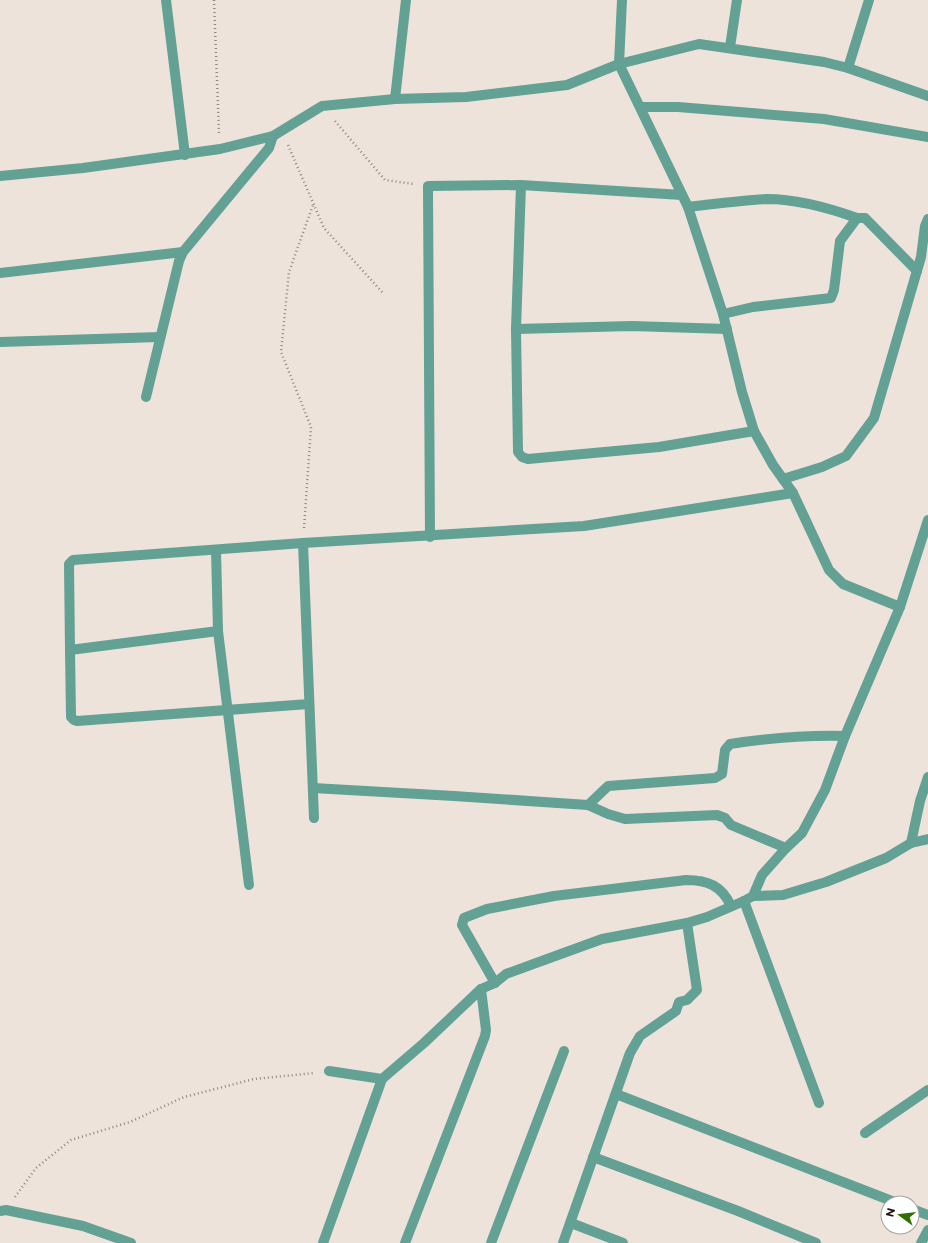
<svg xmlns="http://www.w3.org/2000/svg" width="928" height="1243" viewBox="0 0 928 1243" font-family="Montserrat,sans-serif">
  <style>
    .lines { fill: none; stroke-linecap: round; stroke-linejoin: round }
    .path { stroke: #8f8781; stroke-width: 2.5; stroke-dasharray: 1 3; stroke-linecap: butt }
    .minor { stroke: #62a194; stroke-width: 10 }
  </style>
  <rect width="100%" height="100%" fill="#eee3da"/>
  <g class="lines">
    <!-- path -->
    <g class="path">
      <polyline points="214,0 219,133"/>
      <polyline points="335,121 385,180 414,184"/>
      <polyline points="288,145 324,228 383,293"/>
      <polyline points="304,528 311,427 281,352 289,272 313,205"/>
      <polyline points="15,1197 36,1168 71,1140 130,1122 184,1097 254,1079 315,1073"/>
    </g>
    <!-- minor -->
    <g class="minor">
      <polyline points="166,0 185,155"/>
      <polyline points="622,0 619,64 688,207 723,314 742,392 754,431 773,465 793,493 829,570 843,584 900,607"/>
      <polyline points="730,47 737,0"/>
      <polyline points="848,68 869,0"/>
      <polyline points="395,99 406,0"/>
      <polyline points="641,107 678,107 824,119 928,137"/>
      <polyline points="0,176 83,168 220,149 273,136 322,106 395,99 466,97 567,85 619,64 699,44 824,62 848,68 928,96"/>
      <polyline points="521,185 516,329 518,452 522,457 528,459 659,447 754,431"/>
      <path d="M688 207C714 204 741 200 767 199 798 199 829 208 857 218"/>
      <polyline points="0,273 183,252"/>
      <polyline points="723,314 753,307 831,298 834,290 840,241 857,218 865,218 917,271"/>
      <polyline points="516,329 632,326 727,329"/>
      <polyline points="0,342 160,337"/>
      <polyline points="146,397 179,261 183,252 269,148 273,136"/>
      <polyline points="783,479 822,467 846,456 874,418 921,257 925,226 928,219"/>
      <polyline points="430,537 428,186 521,185 682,195"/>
      <polyline points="303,543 314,818"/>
      <polyline points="216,550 218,631 249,885"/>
      <polyline points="218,631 70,650 71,717 74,720 77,721 309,704"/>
      <polyline points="70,650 69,564 73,560 303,543 584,526 793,493"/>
      <polyline points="313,788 454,796 588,805 608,814 625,819 717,815 725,818 731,825 786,848"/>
      <path d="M588 805 608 786 715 778 722 774 725 750 730 744C769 738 806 735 845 736"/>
      <polyline points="911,843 920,801 928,777"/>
      <polyline points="753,896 762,875 786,848 802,833 825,790 845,736 900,607 928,520"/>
      <polyline points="744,901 819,1103"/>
      <path d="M495 983 462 925 464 918 487 909 554 896 686 880C708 880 722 886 731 906"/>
      <polyline points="329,1071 382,1079 424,1043 481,989 495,983 506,974 602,939 687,923 707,917 744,901 753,896 783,895 826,882 886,858 911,843 928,839"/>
      <polyline points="616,1094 897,1203"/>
      <polyline points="865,1133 928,1090"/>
      <polyline points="593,1157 738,1211 816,1243"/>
      <polyline points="912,1209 928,1215"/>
      <polyline points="0,1211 6,1210 83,1226 131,1243"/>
      <polyline points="571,1223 623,1243"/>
      <polyline points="323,1243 382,1079"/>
      <polyline points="405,1243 485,1036 486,1030 481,989"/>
      <polyline points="491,1243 564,1051"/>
      <polyline points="563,1243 630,1053 640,1036 676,1011 679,1002 687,1000 697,990 687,923"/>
      <polyline points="921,1243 928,1230"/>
    </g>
  </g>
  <!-- north arrow -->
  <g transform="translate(900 1215) rotate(285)"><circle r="19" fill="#ffffff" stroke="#a3a2a1"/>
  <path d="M0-3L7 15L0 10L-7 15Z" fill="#316f03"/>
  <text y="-6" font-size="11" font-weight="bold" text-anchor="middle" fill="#1a1613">N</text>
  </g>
</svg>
